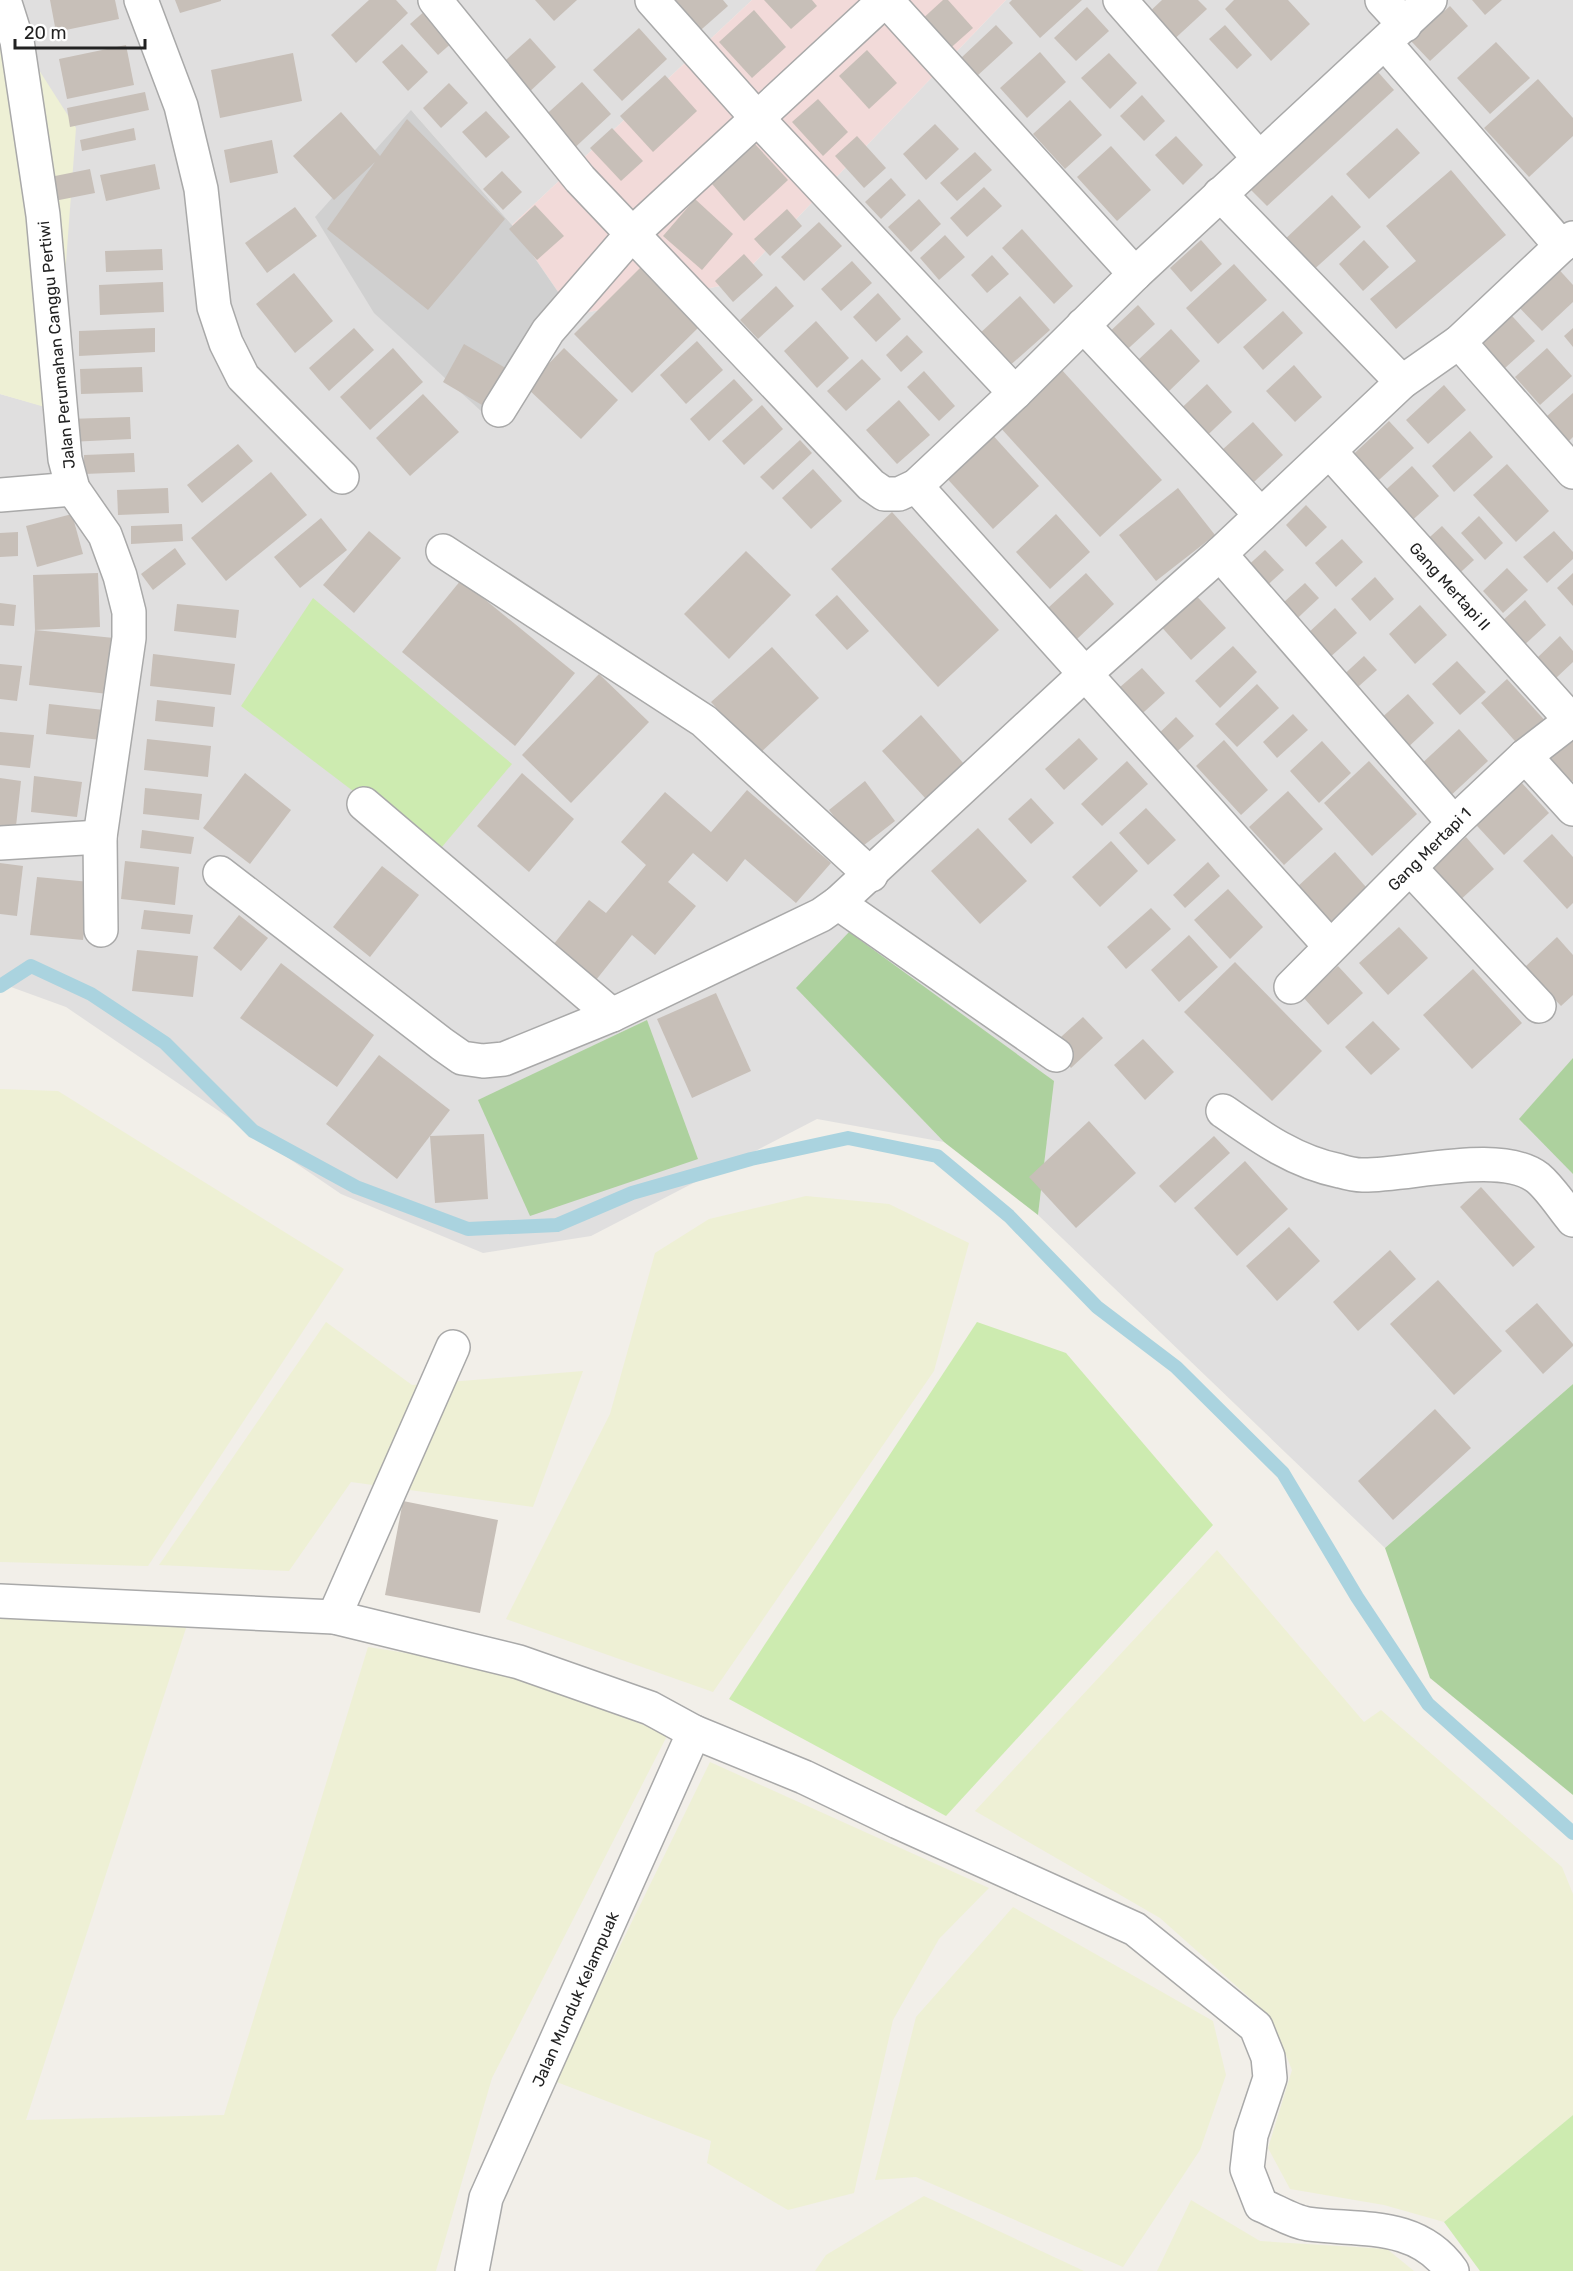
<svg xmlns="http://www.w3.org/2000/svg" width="1573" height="2271" viewBox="0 0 1573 2271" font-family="Rubik,sans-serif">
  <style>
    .residential { fill: #e0dfdf }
    .commercial { fill: #f2dad9 }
    .religious { fill: #d0d0d0 }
    .farmland { fill: #eef0d5 }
    .grass { fill: #cdebb0 }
    .forest { fill: #add19e }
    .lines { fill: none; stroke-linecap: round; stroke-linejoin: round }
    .stream { stroke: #aad3df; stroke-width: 14 }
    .building { fill: #c7bfb8 }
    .minor-casing { stroke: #a9a9a9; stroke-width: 36 }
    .minor { stroke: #fff; stroke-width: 33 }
    .labels { text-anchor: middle; stroke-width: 5; stroke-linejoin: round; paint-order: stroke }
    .street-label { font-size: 16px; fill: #222; stroke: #fff }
  </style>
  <rect width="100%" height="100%" fill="#f2efe9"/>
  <!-- residential -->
  <polygon class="residential" points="0,0 752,0 512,225 411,110 574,315 735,283 1006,0 1573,0 1573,1384 1385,1548 1038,1215 1053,1081 797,988 944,1142 817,1119 591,1236 483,1253 341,1194 66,1007 0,983 0,394 54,409"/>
  <!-- commercial -->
  <polygon class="commercial" points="752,0 1006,0 735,283 574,315 512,225"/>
  <!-- religious -->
  <polygon class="religious" points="411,110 512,225 574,315 493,422 374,313 315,217"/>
  <!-- farmland -->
  <g class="farmland">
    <polygon points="0,9 76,128 55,410 0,394"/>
    <polygon points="0,1089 58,1091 344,1269 148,1566 0,1562"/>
    <polygon points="806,1196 889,1204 969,1243 934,1371 713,1692 506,1619 610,1414 655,1253 709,1219"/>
    <polygon points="326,1322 412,1385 583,1371 533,1507 351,1482 289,1571 159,1565"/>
    <polygon points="1217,1550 1364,1722 1381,1710 1562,1867 1573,1894 1573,2115 1444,2222 1384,2205 1290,2189 1268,2148 1292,2070 1270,2016 1160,1918 975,1811"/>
    <polygon points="0,1616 188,1622 26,2120 224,2115 368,1647 483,1665 668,1734 492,2078 436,2271 0,2271"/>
    <polygon points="710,1762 989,1888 939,1939 893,2020 854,2193 788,2210 707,2163 711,2141 554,2081"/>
    <polygon points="1013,1907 1213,2021 1226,2075 1200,2150 1123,2267 916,2177 875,2180 916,2017"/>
    <polygon points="924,2196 1084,2271 815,2271 826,2255"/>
    <polygon points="1191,2200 1260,2241 1387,2249 1414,2271 1157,2271"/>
  </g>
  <!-- grass -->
  <g class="grass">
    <polygon points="313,598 512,764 436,854 241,706"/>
    <polygon points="977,1322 1066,1353 1213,1525 946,1816 729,1699"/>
    <polygon points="1573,2115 1573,2271 1480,2271 1444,2222"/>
  </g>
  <!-- forest -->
  <g class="forest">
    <polygon points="849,932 1054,1081 1038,1215 944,1142 796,988"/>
    <polygon points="647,1020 698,1159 530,1216 478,1100"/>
    <polygon points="1573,1058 1573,1174 1519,1119"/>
    <polygon points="1573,1384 1573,1795 1430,1678 1385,1548"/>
  </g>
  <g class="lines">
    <!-- stream -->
    <polyline class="stream" points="0,986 31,966 91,994 165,1043 253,1131 356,1187 468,1229 557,1225 632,1193 751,1159 848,1138 937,1156 1009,1216 1097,1307 1176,1367 1283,1473 1357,1597 1428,1704 1573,1833"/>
  </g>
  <!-- building -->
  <g class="building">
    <polygon points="50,0 115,0 119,19 56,32"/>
    <polygon points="175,0 221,0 221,1 180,13"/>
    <polygon points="369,0 396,0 408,13 356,63 331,35"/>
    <polygon points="535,0 577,0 554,21"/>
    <polygon points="672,0 723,0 728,6 694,36"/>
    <polygon points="764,0 812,0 817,6 791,29"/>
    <polygon points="943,0 948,0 973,28 946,52 919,22"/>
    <polygon points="1012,0 1082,0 1040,38 1009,3"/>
    <polygon points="1162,0 1198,0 1207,9 1169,44 1144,17"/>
    <polygon points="1234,0 1288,0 1310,24 1271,61 1225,9"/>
    <polygon points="1472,0 1502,0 1485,15"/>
    <polygon points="1450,6 1468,26 1430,61 1411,41"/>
    <polygon points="1087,7 1109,31 1076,61 1054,38"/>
    <polygon points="426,10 454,41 438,55 410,24"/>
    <polygon points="754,10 786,47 752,78 719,42"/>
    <polygon points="996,25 1013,43 977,76 961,58"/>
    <polygon points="1225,25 1252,55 1237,69 1209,39"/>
    <polygon points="639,28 667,59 622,101 593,70"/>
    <polygon points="530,38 556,67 525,96 498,67"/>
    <polygon points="1496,42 1530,78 1490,114 1457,78"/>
    <polygon points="402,44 428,72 408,91 382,62"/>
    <polygon points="126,45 134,85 67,99 59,59"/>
    <polygon points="867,50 897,83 869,109 839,76"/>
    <polygon points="1040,52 1066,82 1027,118 1000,88"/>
    <polygon points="293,53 302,101 220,118 211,70"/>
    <polygon points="1109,53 1137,83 1110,109 1081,78"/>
    <polygon points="1378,72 1394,90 1267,206 1250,189"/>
    <polygon points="665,75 697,111 653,152 620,116"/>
    <polygon points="1538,79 1573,118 1573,136 1529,177 1484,128"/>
    <polygon points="582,82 611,114 569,153 540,120"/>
    <polygon points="449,83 468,103 441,128 423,108"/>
    <polygon points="145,92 149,110 70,127 67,108"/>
    <polygon points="1142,95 1165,121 1144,141 1120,116"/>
    <polygon points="818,99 848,132 823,156 792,122"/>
    <polygon points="1070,100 1102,135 1065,169 1033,134"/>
    <polygon points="486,111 510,137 486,158 462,132"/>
    <polygon points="341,112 380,156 407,119 505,219 428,310 327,229 375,162 334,200 293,156"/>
    <polygon points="935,124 959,149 926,180 903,154"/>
    <polygon points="134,128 136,140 82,151 80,140"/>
    <polygon points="612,128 643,161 621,181 590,148"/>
    <polygon points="1397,128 1420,153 1369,199 1346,174"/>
    <polygon points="857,136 886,168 864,188 835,156"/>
    <polygon points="1176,136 1203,165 1183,185 1155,155"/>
    <polygon points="272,140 278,173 230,183 224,150"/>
    <polygon points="755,144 788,180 744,221 712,184"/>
    <polygon points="1111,146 1151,190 1117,221 1077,177"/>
    <polygon points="975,152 992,170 957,201 940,183"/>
    <polygon points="155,164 160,189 106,201 100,175"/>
    <polygon points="90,169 95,193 44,203 40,179"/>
    <polygon points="1451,170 1506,235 1396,329 1370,299 1416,261 1386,226"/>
    <polygon points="502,171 522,192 503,210 483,189"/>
    <polygon points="891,178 906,195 881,219 865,202"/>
    <polygon points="984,187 1002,206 967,237 950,218"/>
    <polygon points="1332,195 1361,227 1310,273 1282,242"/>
    <polygon points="695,199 733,234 702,270 663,236"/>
    <polygon points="919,199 941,224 911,252 888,227"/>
    <polygon points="535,205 564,236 537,260 509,229"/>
    <polygon points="295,207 317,236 267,273 245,243"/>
    <polygon points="787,209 802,226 770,256 754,239"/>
    <polygon points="819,222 842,246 804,281 781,257"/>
    <polygon points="1022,229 1073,286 1054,304 1002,248"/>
    <polygon points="945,235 965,257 939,280 920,258"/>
    <polygon points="1201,240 1222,264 1191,292 1170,268"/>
    <polygon points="1364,240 1389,267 1363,291 1339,264"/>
    <polygon points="162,249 163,270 106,272 105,251"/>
    <polygon points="744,254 763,275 733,302 715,281"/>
    <polygon points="992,255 1009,274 987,293 971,275"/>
    <polygon points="852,261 872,283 841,311 821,289"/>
    <polygon points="1234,264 1267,300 1218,344 1186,308"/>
    <polygon points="1554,264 1573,285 1573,302 1542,331 1513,301"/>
    <polygon points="643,265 702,324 632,393 574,334"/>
    <polygon points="294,273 333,321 295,353 256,304"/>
    <polygon points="163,282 164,312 100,315 99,285"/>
    <polygon points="776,286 794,306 758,339 740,320"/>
    <polygon points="878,293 901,319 876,342 853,317"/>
    <polygon points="1020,296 1050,330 1006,369 977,336"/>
    <polygon points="1138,305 1155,324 1119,357 1102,339"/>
    <polygon points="1503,306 1535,341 1505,368 1474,333"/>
    <polygon points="1283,311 1303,333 1263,370 1243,347"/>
    <polygon points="816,321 849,358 817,388 784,351"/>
    <polygon points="155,328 155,352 79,356 79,331"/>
    <polygon points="354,328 374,350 329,391 309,368"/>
    <polygon points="1573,328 1573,347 1564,336"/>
    <polygon points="1171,329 1200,361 1167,393 1137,361"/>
    <polygon points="907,335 923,352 901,372 886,355"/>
    <polygon points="697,341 723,370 686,404 660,375"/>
    <polygon points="464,344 509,370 487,408 443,382"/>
    <polygon points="393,348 423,382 370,430 340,397"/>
    <polygon points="564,348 618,400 581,439 526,387"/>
    <polygon points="1547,348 1572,376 1540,405 1515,377"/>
    <polygon points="862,359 881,379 846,411 827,391"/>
    <polygon points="1294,365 1322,397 1295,422 1266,391"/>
    <polygon points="142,367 143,392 81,394 80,369"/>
    <polygon points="1061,369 1162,480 1100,537 999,426"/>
    <polygon points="924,371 955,406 939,421 907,387"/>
    <polygon points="734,379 753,400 709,441 690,419"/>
    <polygon points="1207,384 1232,412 1197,445 1172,417"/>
    <polygon points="1444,385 1466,410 1428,444 1406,420"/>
    <polygon points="1573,393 1573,437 1569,441 1546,417"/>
    <polygon points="423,394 459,432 410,476 376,438"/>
    <polygon points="899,400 930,435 897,464 866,430"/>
    <polygon points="762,405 783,429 744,465 722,441"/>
    <polygon points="130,417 131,439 69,442 68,419"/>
    <polygon points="1389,421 1414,448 1369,489 1344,463"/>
    <polygon points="1253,422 1283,455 1242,493 1211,460"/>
    <polygon points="989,431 1039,486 993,529 943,474"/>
    <polygon points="1470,431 1493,457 1454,492 1432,466"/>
    <polygon points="800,440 812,453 773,490 760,477"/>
    <polygon points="238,444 253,461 202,503 187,485"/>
    <polygon points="134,453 135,472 84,474 84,455"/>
    <polygon points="1507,464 1549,511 1516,542 1473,495"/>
    <polygon points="1412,466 1439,496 1406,526 1379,496"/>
    <polygon points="813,469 842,501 811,529 782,498"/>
    <polygon points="271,472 307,515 226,581 191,538"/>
    <polygon points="168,488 169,513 118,515 117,490"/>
    <polygon points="1178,488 1215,535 1156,581 1119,535"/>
    <polygon points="1306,505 1327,527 1306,547 1286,525"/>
    <polygon points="892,512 999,630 938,687 831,569"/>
    <polygon points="72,514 83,554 37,567 26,526"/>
    <polygon points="1056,514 1090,552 1050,589 1016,552"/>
    <polygon points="1479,516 1503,543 1485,560 1461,533"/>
    <polygon points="321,518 347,550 300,588 274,557"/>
    <polygon points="182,524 183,541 131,544 131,526"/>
    <polygon points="1442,526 1474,560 1452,580 1421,545"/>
    <polygon points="369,531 401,558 354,613 323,585"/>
    <polygon points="1554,531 1573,552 1573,559 1547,583 1523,557"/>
    <polygon points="18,532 18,556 0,557 0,533"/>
    <polygon points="1342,539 1363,562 1336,587 1315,563"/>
    <polygon points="175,548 186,564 153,590 141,574"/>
    <polygon points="1265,550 1284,570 1262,590 1243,570"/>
    <polygon points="746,551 791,595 729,659 684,614"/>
    <polygon points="1507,568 1528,590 1503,613 1483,591"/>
    <polygon points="98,573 100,627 35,630 33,575"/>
    <polygon points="1086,573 1114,604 1077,639 1048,608"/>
    <polygon points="1573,573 1573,606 1557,588"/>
    <polygon points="1375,577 1394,599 1370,621 1351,599"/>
    <polygon points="461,580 575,673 515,746 402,652"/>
    <polygon points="1305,583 1319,598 1287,628 1273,612"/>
    <polygon points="1192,591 1226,628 1191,660 1158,623"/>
    <polygon points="837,595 869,631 847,650 815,615"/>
    <polygon points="1525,600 1546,625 1522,647 1500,623"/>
    <polygon points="0,603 16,605 14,626 0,625"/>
    <polygon points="177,604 239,610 236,638 174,631"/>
    <polygon points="1420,605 1447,635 1415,664 1389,634"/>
    <polygon points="1335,608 1357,633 1328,659 1306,635"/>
    <polygon points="35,630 114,638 108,694 29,685"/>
    <polygon points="1560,636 1573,651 1573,662 1556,678 1537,658"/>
    <polygon points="1233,646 1257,672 1220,708 1195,681"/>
    <polygon points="772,647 819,698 758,755 711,702"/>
    <polygon points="153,654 235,664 231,695 150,686"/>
    <polygon points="1364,656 1377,670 1350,694 1338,680"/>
    <polygon points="1457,661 1486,692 1460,715 1432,684"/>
    <polygon points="0,664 22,666 17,701 0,699"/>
    <polygon points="1142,668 1165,693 1135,720 1112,694"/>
    <polygon points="599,674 649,722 571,803 522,755"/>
    <polygon points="1507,679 1549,725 1522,749 1481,703"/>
    <polygon points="1257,684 1279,708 1237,747 1215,724"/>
    <polygon points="1408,694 1434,723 1404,751 1378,721"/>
    <polygon points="157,700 215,707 213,727 155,721"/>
    <polygon points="49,704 104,710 101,740 46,734"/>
    <polygon points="1293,714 1308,730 1277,758 1263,742"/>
    <polygon points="921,715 964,764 926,799 882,751"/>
    <polygon points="1176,717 1194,736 1170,758 1153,739"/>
    <polygon points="1459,729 1488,761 1447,799 1418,767"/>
    <polygon points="0,732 34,735 30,768 0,765"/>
    <polygon points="1079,738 1098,759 1064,790 1045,769"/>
    <polygon points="147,739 211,746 208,777 144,770"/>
    <polygon points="1573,739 1573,781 1563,790 1537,761"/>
    <polygon points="1224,740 1268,790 1241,815 1196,766"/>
    <polygon points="1322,741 1351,773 1319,803 1290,771"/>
    <polygon points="1127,761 1148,784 1102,826 1081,804"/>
    <polygon points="1369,761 1417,814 1372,856 1324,803"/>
    <polygon points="1512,772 1549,813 1504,855 1466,814"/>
    <polygon points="245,773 291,810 250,864 203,828"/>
    <polygon points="522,773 574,819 529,872 477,826"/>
    <polygon points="34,776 82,782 77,817 31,812"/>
    <polygon points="0,778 21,781 16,826 0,825"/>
    <polygon points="865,781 895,821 859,849 829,810"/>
    <polygon points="145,788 202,794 199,820 143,814"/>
    <polygon points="747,790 831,863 796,903 745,859 727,882 693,853 668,882 696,906 655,955 632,935 592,985 549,950 589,900 606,913 646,865 621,842 665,792 711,832"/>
    <polygon points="1288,791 1323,829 1284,865 1249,827"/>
    <polygon points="1031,798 1054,823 1031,844 1008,819"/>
    <polygon points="1146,808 1176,840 1148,865 1119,833"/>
    <polygon points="978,828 1027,881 980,924 931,871"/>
    <polygon points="142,830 194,837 191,854 140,848"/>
    <polygon points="1552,834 1573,857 1573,903 1567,909 1523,861"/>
    <polygon points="1466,837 1494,869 1458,902 1430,870"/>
    <polygon points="1111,841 1138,871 1100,907 1072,877"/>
    <polygon points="1335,852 1373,895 1333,932 1295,889"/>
    <polygon points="125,861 179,867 175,905 121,899"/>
    <polygon points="1208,862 1220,876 1185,908 1173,895"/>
    <polygon points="0,863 23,866 17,916 0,914"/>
    <polygon points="382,866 419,895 370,957 333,927"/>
    <polygon points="37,877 90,882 83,940 30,935"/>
    <polygon points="1228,889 1263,927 1230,959 1194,920"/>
    <polygon points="1151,908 1171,929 1126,969 1107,947"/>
    <polygon points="144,910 193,915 190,934 141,929"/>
    <polygon points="239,915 268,938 241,971 213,948"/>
    <polygon points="1399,927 1428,958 1388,995 1359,963"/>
    <polygon points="1189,935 1218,967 1179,1002 1151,970"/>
    <polygon points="1557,937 1573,955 1573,995 1561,1006 1525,967"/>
    <polygon points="137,950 198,956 193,997 132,991"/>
    <polygon points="1235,962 1322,1051 1272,1101 1184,1012"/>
    <polygon points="281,963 374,1035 337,1087 240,1018"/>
    <polygon points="1338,966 1363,993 1328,1025 1303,997"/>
    <polygon points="1473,969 1522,1023 1472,1069 1423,1015"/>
    <polygon points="716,993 751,1071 692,1098 657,1019"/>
    <polygon points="1083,1017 1103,1038 1071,1068 1051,1046"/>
    <polygon points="1373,1021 1400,1049 1371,1075 1345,1047"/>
    <polygon points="1143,1039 1174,1072 1145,1100 1114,1065"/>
    <polygon points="379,1055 450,1110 397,1179 326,1124"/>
    <polygon points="1089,1121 1136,1173 1076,1228 1029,1177"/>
    <polygon points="484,1134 488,1199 435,1203 430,1136"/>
    <polygon points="1214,1136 1230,1153 1175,1203 1159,1186"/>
    <polygon points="1245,1161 1288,1209 1237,1256 1194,1208"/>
    <polygon points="1481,1187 1535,1247 1513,1267 1460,1207"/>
    <polygon points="1289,1227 1320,1261 1277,1301 1246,1266"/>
    <polygon points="1390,1250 1416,1279 1358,1331 1333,1302"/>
    <polygon points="1438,1280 1502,1351 1454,1395 1390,1324"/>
    <polygon points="1537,1303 1573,1344 1573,1346 1543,1374 1505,1331"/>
    <polygon points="1435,1409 1471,1448 1393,1520 1358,1481"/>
    <polygon points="403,1501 498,1520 480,1613 385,1595"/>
  </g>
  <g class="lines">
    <!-- minor casing -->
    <g class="minor-casing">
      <g id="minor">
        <polyline points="4,0 17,41 43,215 65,459 73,489 105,535 120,576 129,612 129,638 100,837 101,930"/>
        <polyline points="141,0 181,106 201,189 214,307 226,343 243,377 342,477"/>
        <polyline points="435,0 580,179 871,485 884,494 899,494 916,486 1015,393 1135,274 1430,0"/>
        <polyline points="652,0 758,119 1015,393"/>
        <polyline points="886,0 1135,274"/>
        <polyline points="1120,0 1259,158"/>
        <polyline points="1382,0 1405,25"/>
        <polyline points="1385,43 1561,246"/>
        <polyline points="1220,194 1402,382"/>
        <polyline points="1083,325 1261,515"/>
        <polyline points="1459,342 1573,472"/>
        <polyline points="499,410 548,331 632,234 885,0"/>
        <polyline points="1330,452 1571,720"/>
        <polyline points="916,486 1330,946"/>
        <polyline points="0,495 73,489"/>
        <polyline points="443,551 704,721 871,875"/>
        <polyline points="1220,554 1454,823"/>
        <polyline points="1525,756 1573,809"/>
        <polyline points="364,804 612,1015"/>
        <polyline points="0,843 100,837"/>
        <polyline points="1410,868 1539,1006"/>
        <polyline points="220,873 442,1044 462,1058 483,1061 504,1059 612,1015 821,915 838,903 1085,674 1220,554 1402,382 1459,342 1561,246 1573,238"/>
        <polyline points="838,903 1056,1055"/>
        <polyline points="1291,987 1454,823 1525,756 1573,719"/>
        <path d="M1223 1111C1260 1137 1295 1162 1340 1171 1347 1173 1355 1175 1362 1175 1408 1176 1501 1149 1538 1178 1551 1189 1562 1207 1573 1220"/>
        <path d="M0 1601 334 1617 519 1662 650 1708 694 1732 804 1777 898 1822 1135 1929 1256 2027 1268 2057 1270 2078 1251 2135 1247 2169 1261 2205C1276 2211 1293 2222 1308 2224 1360 2231 1417 2221 1452 2271"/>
        <polyline points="334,1617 453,1347"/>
        <polyline points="472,2271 486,2198 694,1732"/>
      </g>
    </g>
    <!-- minor -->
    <use href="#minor" class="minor"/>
  </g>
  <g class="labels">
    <!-- street labels -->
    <g class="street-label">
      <text transform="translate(56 345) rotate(-96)" y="6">Jalan Perumahan Canggu Pertiwi</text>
      <text transform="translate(1450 586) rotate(48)" y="6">Gang Mertapi II</text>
      <text transform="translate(1429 849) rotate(-45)" y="6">Gang Mertapi 1</text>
      <text transform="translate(575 1999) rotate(-66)" y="6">Jalan Munduk Kelampuak</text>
    </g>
  </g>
  <!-- scale -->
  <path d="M15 39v9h130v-9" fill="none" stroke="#222222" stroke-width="3"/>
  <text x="24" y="39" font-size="18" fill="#222222" stroke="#ffffff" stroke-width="4.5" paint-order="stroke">20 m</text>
</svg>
